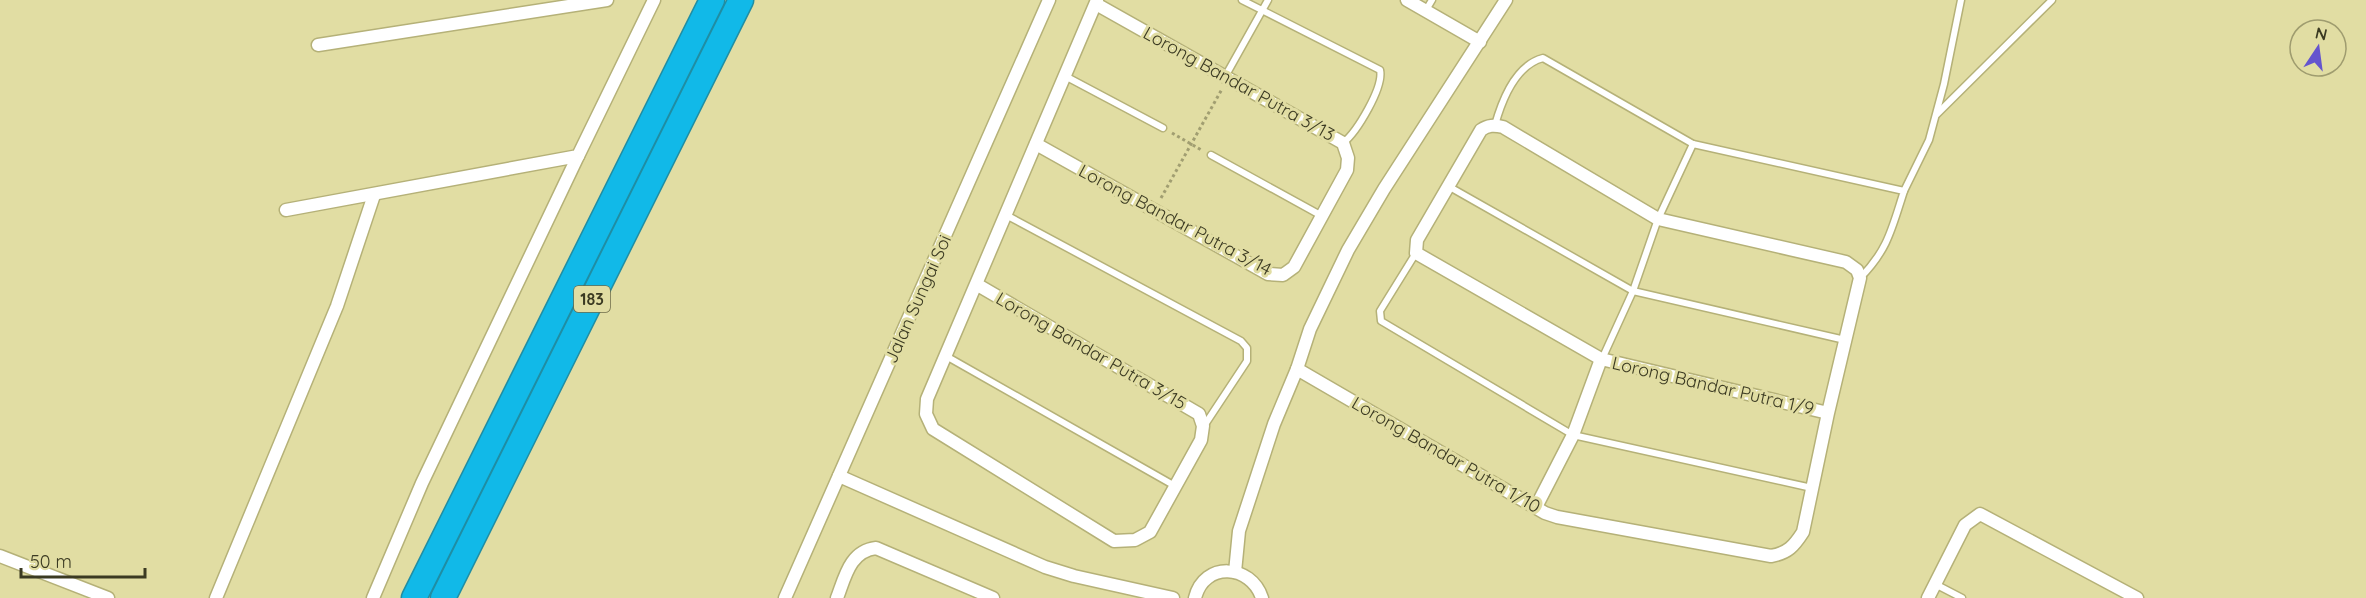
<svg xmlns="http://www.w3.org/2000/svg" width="2366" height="598" viewBox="0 0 2366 598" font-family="Quicksand,sans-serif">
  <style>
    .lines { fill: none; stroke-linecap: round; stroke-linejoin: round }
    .lane-casing { stroke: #b5b178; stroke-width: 9 }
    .street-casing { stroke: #b5b178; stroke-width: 15 }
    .highway-casing { stroke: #208da3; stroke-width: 27 }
    .path { stroke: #a19e71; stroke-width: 3; stroke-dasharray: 3 3; stroke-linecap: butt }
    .lane { stroke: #fff; stroke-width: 6 }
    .street { stroke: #fff; stroke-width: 12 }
    .highway { stroke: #11b9e8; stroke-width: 24 }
    .labels { text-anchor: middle; stroke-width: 6; stroke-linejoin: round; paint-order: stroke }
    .shield { fill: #e1dda3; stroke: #6d6b49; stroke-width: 1.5 }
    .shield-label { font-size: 16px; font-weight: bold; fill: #3b3a22 }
    .street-label { font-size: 18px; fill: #3b3a22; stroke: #e1dda3 }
  </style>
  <rect width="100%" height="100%" fill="#e1dda3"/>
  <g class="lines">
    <!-- lane casing -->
    <g class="lane-casing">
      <g id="lane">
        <path d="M1242 0 1380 70C1384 87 1357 132 1343 143"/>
        <polyline points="1426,10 1432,0"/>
        <polyline points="1226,75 1268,0"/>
        <polyline points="1065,76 1163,128"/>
        <polyline points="1937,114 2052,0"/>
        <path d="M1495 125C1502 100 1516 65 1543 58L1693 144 1904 191C1892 228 1888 250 1860 278"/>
        <polyline points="1211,155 1322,216"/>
        <polyline points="1448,186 1633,291 1845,340"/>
        <polyline points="1904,191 1929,140 1944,84 1961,0"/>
        <polyline points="1006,215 1241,341 1247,348 1247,361 1204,426"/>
        <polyline points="1416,253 1380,311 1381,321 1573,435 1812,488"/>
        <polyline points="946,356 1175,486"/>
        <polyline points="1602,359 1633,291 1658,219 1693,144"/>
        <polyline points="1935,584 1962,598"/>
      </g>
    </g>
    <!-- street casing -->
    <g class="street-casing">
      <g id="street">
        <polyline points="1407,0 1480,42"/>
        <polyline points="318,45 607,0"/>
        <polyline points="1036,144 1268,274 1283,275 1294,267 1347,170 1348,158 1343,143 1096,4"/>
        <polyline points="286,210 578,156 654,0"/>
        <polyline points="976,284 1199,414 1203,426 1201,440 1150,532 1135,540 1114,541 933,429 926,414 927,399 1097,0"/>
        <path d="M1297 369 1545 513 1557 517 1771 556C1788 553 1794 546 1803 532L1828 413 1860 278 1857 270 1846 262 1658 219 1503 127C1494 125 1488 125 1481 130L1417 240 1416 253 1601 359 1828 413"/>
        <polyline points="839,476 1045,567 1074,576 1173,598"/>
        <polyline points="1536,507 1573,435 1601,359"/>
        <polyline points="0,556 108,598"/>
        <polyline points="1235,572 1239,531 1274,424 1297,369 1310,329 1348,250 1384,189 1506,0"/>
        <polyline points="216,598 337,306 374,195"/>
        <polyline points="373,598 422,483 578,156"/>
        <polyline points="785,598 1049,0"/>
        <path d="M837 598C845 577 850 551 876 548L993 598"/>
        <path d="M1195 598C1204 561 1251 564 1262 598"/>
        <polyline points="1928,598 1965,525 1980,514 2137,598"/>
      </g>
    </g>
    <!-- highway casing -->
    <g class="highway-casing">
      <g id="highway">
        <polyline points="414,598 712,0"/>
        <polyline points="443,598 741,0"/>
      </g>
    </g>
    <!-- path -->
    <g class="path">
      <polyline points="1172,133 1203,151"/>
      <polyline points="1161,198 1222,89"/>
    </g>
    <!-- lane -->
    <use href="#lane" class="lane"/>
    <!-- street -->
    <use href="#street" class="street"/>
    <!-- highway -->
    <use href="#highway" class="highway"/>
  </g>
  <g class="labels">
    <!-- shield labels -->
    <rect class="shield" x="574" y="286" width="36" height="26" rx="4.5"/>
    <g class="shield-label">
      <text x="592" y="305">183</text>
    </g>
    <!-- street labels -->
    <g class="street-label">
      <text transform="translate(1239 84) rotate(29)" y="6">Lorong Bandar Putra 3/13</text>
      <text transform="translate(1175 220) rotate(28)" y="6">Lorong Bandar Putra 3/14</text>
      <text transform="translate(918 299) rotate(-66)" y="6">Jalan Sungai Soi</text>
      <text transform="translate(1091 351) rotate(30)" y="6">Lorong Bandar Putra 3/15</text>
      <text transform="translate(1713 386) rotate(13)" y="6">Lorong Bandar Putra 1/9</text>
      <text transform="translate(1446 455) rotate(30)" y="6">Lorong Bandar Putra 1/10</text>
    </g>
  </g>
  <!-- north arrow -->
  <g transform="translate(2318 48) rotate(13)"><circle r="28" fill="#e1dda3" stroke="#9f9c6f" stroke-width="1.5"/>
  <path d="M0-4.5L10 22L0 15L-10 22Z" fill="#6555ce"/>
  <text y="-9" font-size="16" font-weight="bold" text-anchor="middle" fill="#3b3a22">N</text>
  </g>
  <!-- scale -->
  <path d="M21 568v9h124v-9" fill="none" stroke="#3b3a22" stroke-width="3"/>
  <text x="30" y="568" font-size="18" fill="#3b3a22" stroke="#e1dda3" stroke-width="4.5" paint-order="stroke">50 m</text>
</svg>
